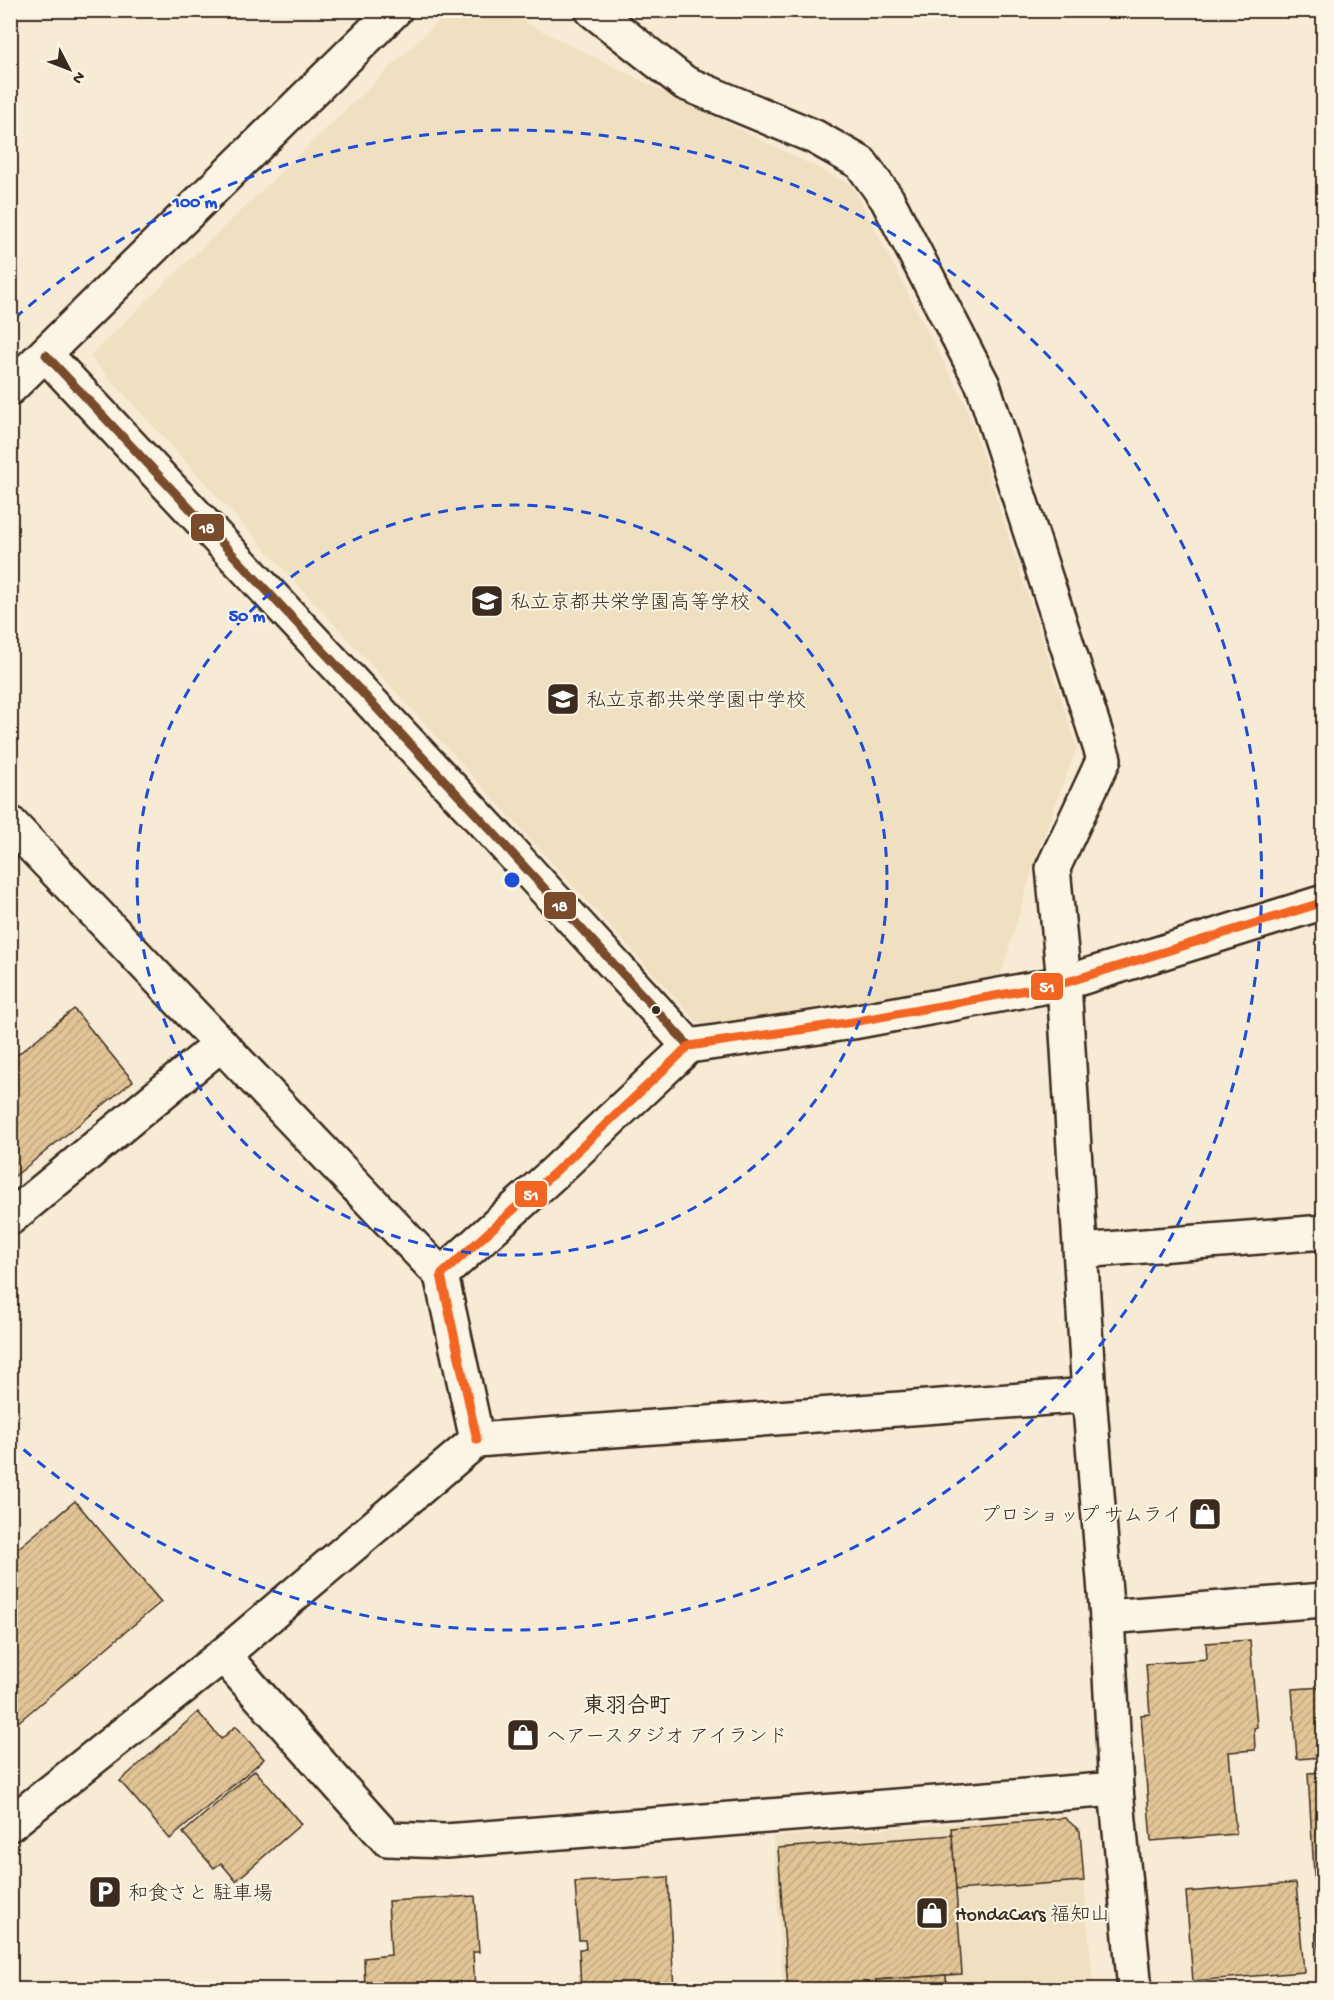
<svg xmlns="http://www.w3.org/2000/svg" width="1334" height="2000" viewBox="0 0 1334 2000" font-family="'Gochi Hand','Klee One',sans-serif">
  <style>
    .built { fill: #f0e0c2 }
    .building { fill: url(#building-hatch); stroke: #3b2a1e; stroke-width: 1.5 }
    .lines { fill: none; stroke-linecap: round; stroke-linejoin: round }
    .pedestrian-casing { stroke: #3b2a1e; stroke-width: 38 }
    .minor-casing { stroke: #3b2a1e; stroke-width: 38 }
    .pedestrian { stroke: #fcf5e5; stroke-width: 33 }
    .minor { stroke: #fcf5e5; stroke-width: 33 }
    .bus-1-casing { stroke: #fcf5e5; stroke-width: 14 }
    .bus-2-casing { stroke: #fcf5e5; stroke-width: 14 }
    .bus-1 { stroke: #7a4b2a; stroke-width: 9 }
    .bus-2 { stroke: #f26522; stroke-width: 9 }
    .ring { fill: none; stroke: #1d4ed8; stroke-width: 3; stroke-dasharray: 10 8 }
    .bus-dot { fill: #3b2a1e; stroke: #fcf5e5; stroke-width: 2 }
    .labels { text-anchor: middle; stroke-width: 4.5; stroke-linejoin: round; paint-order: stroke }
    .poi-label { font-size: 20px; fill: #3b2a1e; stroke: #fcf5e5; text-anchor: start }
    .quarter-label { font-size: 22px; font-weight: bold; fill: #3b2a1e; stroke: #fcf5e5 }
    .centre { fill: #1d4ed8; stroke: #fcf5e5; stroke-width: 3 }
    .ring-label { font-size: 18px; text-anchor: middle; font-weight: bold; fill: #1d4ed8; stroke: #fcf5e5; stroke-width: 4.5; stroke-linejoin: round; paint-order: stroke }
    .line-badge { stroke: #fcf5e5; stroke-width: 2 }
    .badge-label { font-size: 16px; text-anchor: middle; font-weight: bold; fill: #fff }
  </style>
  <defs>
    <pattern id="building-hatch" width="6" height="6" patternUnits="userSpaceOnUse" patternTransform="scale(1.5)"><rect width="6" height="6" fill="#e1c596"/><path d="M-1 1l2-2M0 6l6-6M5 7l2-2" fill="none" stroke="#c2a981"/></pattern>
  </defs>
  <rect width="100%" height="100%" fill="#f7ebd5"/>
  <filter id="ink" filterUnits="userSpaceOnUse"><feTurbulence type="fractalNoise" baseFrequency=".0167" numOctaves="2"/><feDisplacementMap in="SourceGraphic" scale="12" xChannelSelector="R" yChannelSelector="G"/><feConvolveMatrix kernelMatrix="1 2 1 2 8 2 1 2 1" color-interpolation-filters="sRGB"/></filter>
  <g filter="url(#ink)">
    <!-- built -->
    <g class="built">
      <polygon points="449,11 502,11 852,185 966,405 1077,747 1038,851 999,981 702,1027 89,356"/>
      <polygon points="1063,1815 1080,1831 1093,1989 783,1989 773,1837"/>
    </g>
    <!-- building -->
    <g class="building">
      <polygon points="74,1009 133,1081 10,1180 10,1047 17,1055"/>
      <polygon points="75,1501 161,1602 10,1729 10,1555"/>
      <polygon points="1250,1640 1257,1727 1254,1728 1255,1750 1229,1752 1236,1834 1151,1841 1141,1715 1150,1714 1146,1664 1207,1659 1206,1643"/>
      <polygon points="1324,1687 1324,1757 1297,1759 1292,1689"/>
      <polygon points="198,1712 221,1739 236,1726 264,1759 170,1839 120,1781"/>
      <polygon points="255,1770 301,1824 236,1881 221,1863 214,1868 183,1833"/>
      <polygon points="1324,1772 1324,1990 1321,1990 1308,1773"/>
      <polygon points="1065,1818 1080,1831 1084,1881 955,1890 951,1828"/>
      <polygon points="952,1835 962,1974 876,1980 877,1990 788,1990 778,1848"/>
      <polygon points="668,1877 674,1990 581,1990 579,1949 586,1949 585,1940 579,1940 575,1882"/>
      <polygon points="1296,1883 1304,1972 1193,1981 1186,1892"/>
      <polygon points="475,1896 479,1952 473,1952 475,1990 365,1990 364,1958 391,1955 388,1901"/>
      <polygon points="946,1975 947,1990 877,1990 876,1980"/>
    </g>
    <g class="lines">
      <!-- pedestrian casing -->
      <g class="pedestrian-casing">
        <polyline id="pedestrian" points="10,1218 221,1044"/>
      </g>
      <!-- minor casing -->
      <g class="minor-casing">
        <g id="minor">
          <polyline points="592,10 685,83 815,137 861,163 887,199 983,385 1104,759 1053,868 1064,983 1089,1395 1107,1617 1116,1789 1135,1990"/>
          <polyline points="46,355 487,826 689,1046"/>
          <polyline points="10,388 395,10"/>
          <polyline points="10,823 441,1275"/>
          <polyline points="1081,1251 1324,1232"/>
          <polyline points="477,1440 441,1275 554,1173 689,1046 853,1022 1064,983 1324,902"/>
          <polyline points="1107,1617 1324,1600"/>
          <polyline points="223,1655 387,1839 446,1841 1116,1789"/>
          <polyline points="10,1824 223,1655 477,1440 1089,1395"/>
        </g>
      </g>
      <!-- pedestrian -->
      <use href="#pedestrian" class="pedestrian"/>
      <!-- minor -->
      <use href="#minor" class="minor"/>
      <!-- bus-1 casing -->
      <g class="bus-1-casing">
        <polyline id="bus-1" points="46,355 487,826 689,1046"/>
      </g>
      <!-- bus-2 casing -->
      <g class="bus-2-casing">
        <polyline id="bus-2" points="477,1440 441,1275 554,1173 689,1046 853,1022 1064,983 1324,902"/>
      </g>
      <!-- bus-1 -->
      <use href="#bus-1" class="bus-1"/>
      <!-- bus-2 -->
      <use href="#bus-2" class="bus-2"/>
    </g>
  </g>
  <!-- distance rings -->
  <g class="ring">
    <circle cx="512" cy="880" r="375"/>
    <path d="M15 318A750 750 0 1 1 15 1442"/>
  </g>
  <!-- icons -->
  <defs>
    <g id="school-square" transform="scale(1.725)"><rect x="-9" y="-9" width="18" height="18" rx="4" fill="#3b2a1e" stroke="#fcf5e5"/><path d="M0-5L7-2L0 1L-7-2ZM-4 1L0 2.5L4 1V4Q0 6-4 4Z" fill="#fff"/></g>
    <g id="shop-square" transform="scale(1.725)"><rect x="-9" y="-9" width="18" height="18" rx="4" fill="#3b2a1e" stroke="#fcf5e5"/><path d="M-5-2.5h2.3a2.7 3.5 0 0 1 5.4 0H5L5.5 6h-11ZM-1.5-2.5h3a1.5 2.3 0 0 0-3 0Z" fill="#fff"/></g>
    <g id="parking-square" transform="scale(1.725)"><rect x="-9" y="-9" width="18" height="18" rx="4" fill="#3b2a1e" stroke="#fcf5e5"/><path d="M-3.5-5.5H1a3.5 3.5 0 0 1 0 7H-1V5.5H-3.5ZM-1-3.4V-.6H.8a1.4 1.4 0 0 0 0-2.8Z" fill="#fff"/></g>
  </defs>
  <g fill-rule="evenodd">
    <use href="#school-square" x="487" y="601"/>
    <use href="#school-square" x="563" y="699"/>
    <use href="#shop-square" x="1205" y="1514"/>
    <use href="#shop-square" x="523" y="1735"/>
    <use href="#parking-square" x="105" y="1892"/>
    <use href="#shop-square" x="932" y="1913"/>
  </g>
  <!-- markers -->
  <circle class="bus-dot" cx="656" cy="1010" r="5"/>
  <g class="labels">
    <!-- poi labels -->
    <g class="poi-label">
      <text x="510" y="608">私立京都共栄学園高等学校</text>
      <text x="586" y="706">私立京都共栄学園中学校</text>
      <text x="1182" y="1521" text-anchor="end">プロショップ サムライ</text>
      <text x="546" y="1742">ヘアースタジオ アイランド</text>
      <text x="128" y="1899">和食さと 駐車場</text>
      <text x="955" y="1920">HondaCars 福知山</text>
    </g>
    <!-- quarter labels -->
    <g class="quarter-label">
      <text x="627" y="1712">東羽合町</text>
    </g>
  </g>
  <circle cx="512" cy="880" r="9" class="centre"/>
  <g class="ring-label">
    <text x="195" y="207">100 m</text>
    <text x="247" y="621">50 m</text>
  </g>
  <g class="line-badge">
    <rect x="190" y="513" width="35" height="29" rx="6" fill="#7a4b2a"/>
    <rect x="543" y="891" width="34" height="29" rx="6" fill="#7a4b2a"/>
    <rect x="1030" y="972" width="34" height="29" rx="6" fill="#f26522"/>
    <rect x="514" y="1180" width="34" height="28" rx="6" fill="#f26522"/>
  </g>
  <g class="badge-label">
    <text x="207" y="533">18</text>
    <text x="560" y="911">18</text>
    <text x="1047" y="992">51</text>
    <text x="531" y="1200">51</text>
  </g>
  <!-- margin -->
  <rect width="1334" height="2000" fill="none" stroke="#fcf5e5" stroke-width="36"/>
  <rect x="18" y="18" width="1298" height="1964" fill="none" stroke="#3b2a1e" stroke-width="2" filter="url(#ink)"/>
  <!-- north arrow -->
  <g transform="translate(69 69) rotate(132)" stroke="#fcf5e5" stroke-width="4.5" paint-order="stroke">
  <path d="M0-4.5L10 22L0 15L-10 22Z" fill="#3b2a1e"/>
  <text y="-9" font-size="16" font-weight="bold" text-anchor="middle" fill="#3b2a1e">N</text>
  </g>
</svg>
